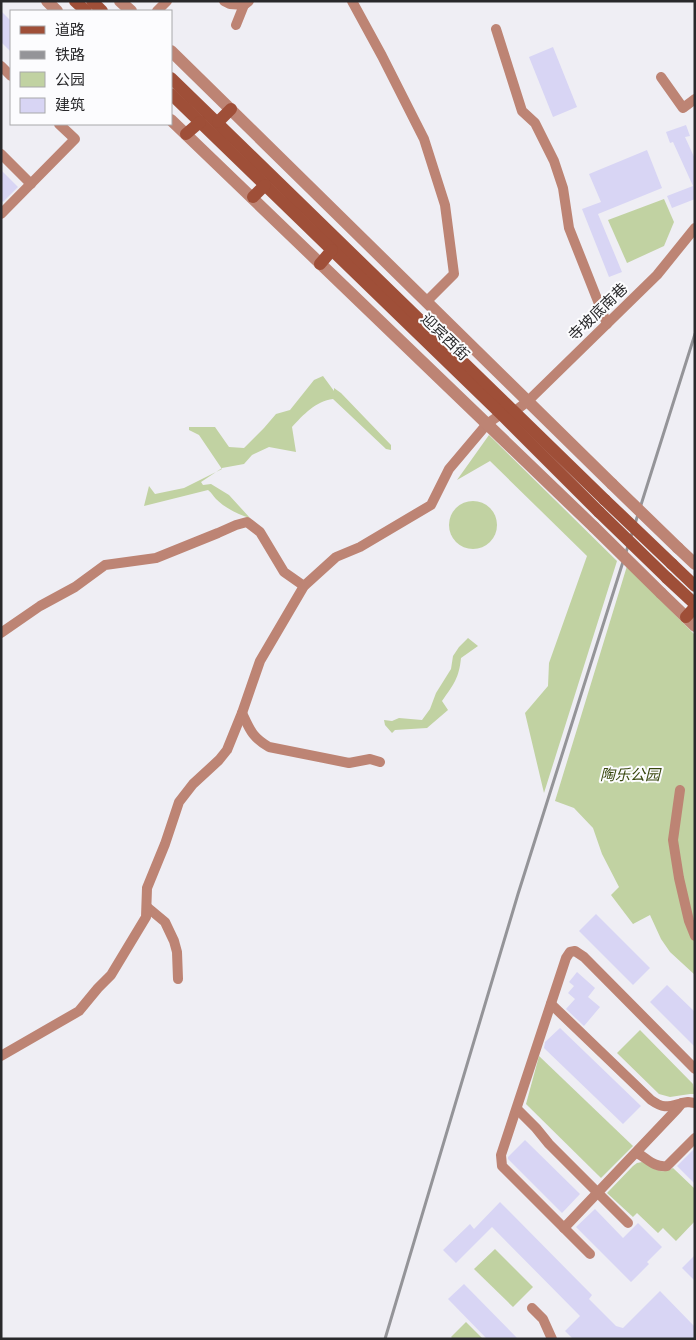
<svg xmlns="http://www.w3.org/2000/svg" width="696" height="1340" viewBox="0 0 696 1340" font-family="Spectral,'Noto Sans SC',serif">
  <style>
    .green { fill: #c1d2a2 }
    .building { fill: #d8d5f4 }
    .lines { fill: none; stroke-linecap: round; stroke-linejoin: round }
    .minor { stroke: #bd8474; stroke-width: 10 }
    .tertiary { stroke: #bd8474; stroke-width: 12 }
    .secondary { stroke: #9f4f38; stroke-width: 12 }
    .rail { stroke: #949498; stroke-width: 3 }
    .tertiary-bridge { stroke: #bd8474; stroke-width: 12 }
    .secondary-bridge { stroke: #9f4f38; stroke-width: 12 }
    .labels { text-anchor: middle; stroke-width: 4; stroke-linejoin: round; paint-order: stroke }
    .street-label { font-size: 15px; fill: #29292b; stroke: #fcfcfe }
    .park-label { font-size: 15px; font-style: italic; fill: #38470e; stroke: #fcfcfe }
  </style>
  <rect width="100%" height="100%" fill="#efeef4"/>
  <!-- green -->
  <g class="green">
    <polygon points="664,199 674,222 664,246 627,263 608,220"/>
    <path d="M323 376 334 391V388L341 393 391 445V450L386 449 333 399C316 401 303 415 292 427L296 452 269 447 252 455 244 464 222 468 201 482 203 485 211 484 229 495 250 518C239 515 225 508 216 499 213 496 212 493 208 490L144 506 149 486 155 494 184 488 222 469 199 435 189 430V427H215L229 447 244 448 264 428 276 414 290 410 314 380Z"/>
    <polygon points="489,435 617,561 544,793 525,713 548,686 549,663 587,556 490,461 457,480"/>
    <circle cx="473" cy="525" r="24"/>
    <polygon points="627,566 695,635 695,975 670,952 661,939 650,915 633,924 611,895 619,887 602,854 593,828 574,808 555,801"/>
    <path d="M468 638 478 646 461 658C459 678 454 684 442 701L448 710 427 728 395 730 392 733 385 725 384 720 392 721 399 718 422 720 430 709 436 693 451 669 453 656 459 647Z"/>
    <polygon points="640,1030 693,1084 695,1094 690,1094 670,1097 659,1094 617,1053"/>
    <polygon points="539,1056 633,1146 601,1178 526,1104"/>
    <path d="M642 1162C654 1165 658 1177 673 1168L695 1189V1221L676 1241 663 1228 658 1233 637 1213 633 1217 607 1193 633 1166 637 1163Z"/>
    <polygon points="495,1249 533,1287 513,1307 474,1269"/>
    <polygon points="466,1322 483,1339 453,1339 451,1337"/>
  </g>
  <!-- building -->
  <g class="building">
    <polygon points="1,11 11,21 11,52 1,42"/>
    <polygon points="553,47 577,107 553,117 529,57"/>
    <polygon points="686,125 690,136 685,137 695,159 695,199 672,208 667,196 693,186 673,142 670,143 666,132"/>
    <polygon points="647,150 662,188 598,214 622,272 609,277 582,209 601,202 589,174"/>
    <polygon points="1,170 18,187 3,202 1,200"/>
    <polygon points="596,914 650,968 633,985 579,931"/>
    <polygon points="577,972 595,988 588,997 600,1007 584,1026 566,1009 575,999 568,993 574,986 569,982"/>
    <polygon points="667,985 695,1012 695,1047 650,1002"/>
    <polygon points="560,1028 641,1106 623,1124 544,1048 545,1042"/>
    <polygon points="525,1140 580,1194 562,1213 508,1159 508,1157"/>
    <polygon points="695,1148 695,1184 677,1166"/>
    <polygon points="500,1202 592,1295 589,1299 616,1326 623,1328 660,1291 695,1327 695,1339 573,1339 565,1331 580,1316 492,1227 456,1263 443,1250 470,1224 474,1229"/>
    <polygon points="595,1209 623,1238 638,1223 662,1247 647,1262 649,1264 631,1282 576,1227"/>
    <polygon points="695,1255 695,1281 682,1268"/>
    <polygon points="464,1284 518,1339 487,1339 448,1299"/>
  </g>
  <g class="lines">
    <!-- minor -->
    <g class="minor">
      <polyline points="224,1 230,4 244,5"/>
      <polyline points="352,1 382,56 424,139 445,205 454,274 427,301"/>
      <polyline points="157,11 167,1"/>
      <polyline points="236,25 244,5 249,1"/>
      <polyline points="496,29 522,111 535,123 554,161 563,188 569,228 607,324"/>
      <polyline points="1,66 11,76"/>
      <polyline points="661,77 683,108 695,99"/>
      <polyline points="1,154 31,184"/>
      <polyline points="1,214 75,139 59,124"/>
      <polyline points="515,411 528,401 657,275 695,228"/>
      <polyline points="1,633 40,606 75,587 105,565 156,558 218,533 236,525 247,522 260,532 284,572 304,586"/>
      <path d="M242 713C250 730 252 737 269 747L349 763 370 759 380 762"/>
      <polyline points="680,790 673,840 679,878 689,921 695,936"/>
      <polyline points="147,907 165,922 174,941 177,952 178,979"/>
      <path d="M551 1004 651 1100C664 1109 667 1107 682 1103"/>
      <polyline points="1,1056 79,1011 98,988 111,975 146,917 147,888 165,844 179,802 193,784 219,760 227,750 242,713 260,661 304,586 336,557 360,547 431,505 449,469 487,424 501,414"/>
      <polyline points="517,1109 536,1128 549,1144 628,1223"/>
      <path d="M637 1153C647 1158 654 1168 667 1166L695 1138"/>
      <polyline points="564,1228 677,1109 682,1103 688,1102 695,1103"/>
      <polyline points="590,1254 502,1166 501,1155 566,958 570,952 575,951 584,957 695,1069"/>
      <polyline points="532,1308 543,1319 552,1339"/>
    </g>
    <!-- tertiary -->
    <g class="tertiary">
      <polyline points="47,1 57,11"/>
      <polyline points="120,1 131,11"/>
      <polyline points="171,51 612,484"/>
      <polyline points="171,120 594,527"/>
      <polyline points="678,548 695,564"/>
      <polyline points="661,593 695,626"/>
    </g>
    <!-- secondary -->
    <g class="secondary">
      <polyline points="75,1 86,11"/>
      <polyline points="92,1 102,11"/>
      <polyline points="171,78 605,500"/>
      <polyline points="171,94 501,414 599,512"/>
      <polyline points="218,122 231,109"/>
      <polyline points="186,134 200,122"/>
      <polyline points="253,197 265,185"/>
      <polyline points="320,264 332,250"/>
      <polyline points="672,564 695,586"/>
      <polyline points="667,578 695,604"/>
      <polyline points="686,617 695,607"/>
    </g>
    <!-- rail -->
    <polyline class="rail" points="385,1339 518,894 695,334"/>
    <!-- tertiary-bridge -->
    <g class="tertiary-bridge">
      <polyline points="612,484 678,548"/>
      <polyline points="594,527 661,593"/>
    </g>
    <!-- secondary-bridge -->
    <g class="secondary-bridge">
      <polyline points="605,500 672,564"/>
      <polyline points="599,512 667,578"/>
    </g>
  </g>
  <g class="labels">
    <!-- street labels -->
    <g class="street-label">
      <text transform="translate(598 312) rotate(-44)" y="5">寺坡底南巷</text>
      <text transform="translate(445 337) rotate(44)" y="5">迎宾西街</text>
    </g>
    <!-- park labels -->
    <g class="park-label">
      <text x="630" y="780">陶乐公园</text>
    </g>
  </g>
  <!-- border -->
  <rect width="696" height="1340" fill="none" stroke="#29292b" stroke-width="5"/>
  <!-- legend -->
  <rect x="10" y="10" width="162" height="115" fill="#fcfcfe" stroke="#a8a8aa"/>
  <rect x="20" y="26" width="25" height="8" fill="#9f4f38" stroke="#a8a8aa"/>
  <text x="55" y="35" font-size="15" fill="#29292b">道路</text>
  <rect x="20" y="51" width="25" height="8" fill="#949498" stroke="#a8a8aa"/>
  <text x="55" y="60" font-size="15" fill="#29292b">铁路</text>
  <rect x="20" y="72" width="25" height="15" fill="#c1d2a2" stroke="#a8a8aa"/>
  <text x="55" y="85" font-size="15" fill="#29292b">公园</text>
  <rect x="20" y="98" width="25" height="15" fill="#d8d5f4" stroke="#a8a8aa"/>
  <text x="55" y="110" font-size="15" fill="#29292b">建筑</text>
</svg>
